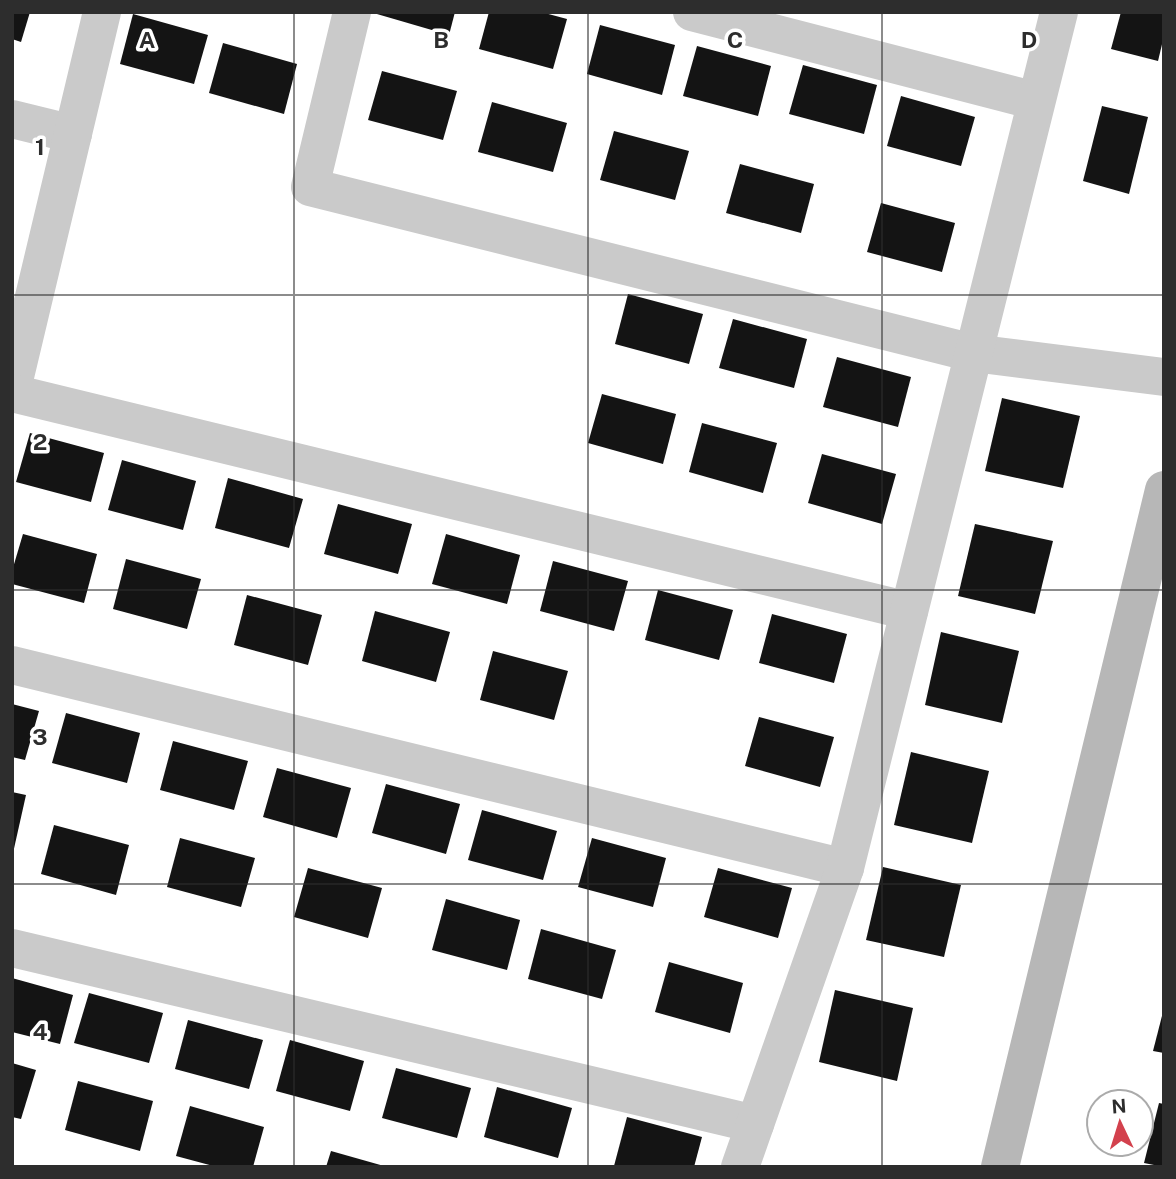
<svg xmlns="http://www.w3.org/2000/svg" width="1176" height="1179" viewBox="0 0 1176 1179" font-family="'Public Sans',sans-serif">
  <style>
    .building { fill: #141414 }
    .lines { fill: none; stroke-linecap: round; stroke-linejoin: round }
    .street { stroke: #cacaca; stroke-width: 38 }
    .secondary { stroke: #b7b7b7; stroke-width: 38 }
    .grid { fill: none; stroke: #2d2d2d; stroke-width: 2; stroke-opacity: 0.55 }
    .grid-label { font-size: 23px; text-anchor: middle; font-weight: bold; fill: #2d2d2d; stroke: #fff; stroke-width: 7; stroke-linejoin: round; paint-order: stroke }
  </style>
  <rect width="100%" height="100%" fill="#fff"/>
  <!-- building -->
  <g class="building">
    <polygon points="12,12 30,12 21,42 12,39"/>
    <polygon points="370,12 455,12 449,35"/>
    <polygon points="489,12 541,12 567,19 553,69 479,49"/>
    <polygon points="1121,12 1164,12 1164,36 1158,61 1111,49"/>
    <polygon points="133,14 208,35 194,84 120,64"/>
    <polygon points="600,25 675,45 662,95 587,74"/>
    <polygon points="223,43 297,64 284,114 209,93"/>
    <polygon points="697,46 771,66 758,116 683,96"/>
    <polygon points="803,65 877,85 864,134 789,114"/>
    <polygon points="382,71 457,91 443,140 368,120"/>
    <polygon points="901,96 975,117 961,166 887,146"/>
    <polygon points="492,102 567,123 553,172 478,152"/>
    <polygon points="1102,106 1148,117 1129,194 1083,181"/>
    <polygon points="614,131 689,151 675,200 600,180"/>
    <polygon points="740,164 814,184 801,233 726,213"/>
    <polygon points="881,203 955,223 942,272 867,252"/>
    <polygon points="628,294 703,314 689,364 615,344"/>
    <polygon points="733,319 807,339 794,388 719,368"/>
    <polygon points="837,357 911,377 898,427 823,407"/>
    <polygon points="602,394 676,414 663,464 588,443"/>
    <polygon points="1002,398 1080,416 1063,488 985,471"/>
    <polygon points="702,423 777,443 763,493 689,472"/>
    <polygon points="30,433 104,453 91,502 16,482"/>
    <polygon points="822,454 896,474 882,524 808,503"/>
    <polygon points="122,460 196,481 183,530 108,510"/>
    <polygon points="228,478 303,499 289,548 215,528"/>
    <polygon points="338,504 412,524 398,574 324,554"/>
    <polygon points="975,524 1053,541 1035,614 958,596"/>
    <polygon points="23,534 97,554 84,603 12,584 12,571"/>
    <polygon points="446,534 520,555 507,604 432,584"/>
    <polygon points="126,559 201,579 187,629 113,609"/>
    <polygon points="553,561 628,581 614,631 540,611"/>
    <polygon points="658,590 733,610 719,660 645,640"/>
    <polygon points="247,595 322,615 308,665 234,645"/>
    <polygon points="375,611 450,632 436,682 362,661"/>
    <polygon points="772,614 847,634 834,683 759,663"/>
    <polygon points="941,632 1019,651 1002,723 925,705"/>
    <polygon points="493,651 568,671 554,720 480,700"/>
    <polygon points="12,704 39,711 25,760 12,757"/>
    <polygon points="66,713 140,733 127,783 52,763"/>
    <polygon points="759,717 834,737 820,787 745,766"/>
    <polygon points="173,741 248,761 234,810 160,790"/>
    <polygon points="911,752 989,771 972,843 894,825"/>
    <polygon points="277,768 351,788 337,838 263,817"/>
    <polygon points="386,784 460,804 446,854 372,833"/>
    <polygon points="12,792 26,795 13,853 12,853"/>
    <polygon points="482,810 557,831 543,880 468,860"/>
    <polygon points="54,825 129,845 116,895 41,874"/>
    <polygon points="180,838 255,858 241,907 167,887"/>
    <polygon points="592,838 666,858 653,907 578,887"/>
    <polygon points="883,867 961,885 944,957 866,940"/>
    <polygon points="308,868 382,888 368,938 294,917"/>
    <polygon points="718,868 792,888 778,938 704,917"/>
    <polygon points="446,899 520,920 507,970 432,950"/>
    <polygon points="541,929 616,950 602,999 528,979"/>
    <polygon points="669,962 743,983 730,1033 655,1012"/>
    <polygon points="12,978 73,995 60,1044 12,1032"/>
    <polygon points="835,990 913,1008 897,1081 819,1062"/>
    <polygon points="89,993 163,1013 149,1063 74,1043"/>
    <polygon points="1163,1012 1164,1012 1164,1053 1153,1051"/>
    <polygon points="188,1020 263,1040 249,1089 175,1069"/>
    <polygon points="290,1040 364,1061 350,1111 276,1091"/>
    <polygon points="12,1063 36,1070 21,1119 12,1117"/>
    <polygon points="396,1068 471,1088 457,1138 382,1118"/>
    <polygon points="78,1081 153,1101 140,1151 65,1130"/>
    <polygon points="497,1087 572,1108 558,1158 484,1137"/>
    <polygon points="1159,1103 1164,1104 1164,1167 1144,1163"/>
    <polygon points="190,1106 264,1127 253,1167 217,1167 176,1156"/>
    <polygon points="627,1117 702,1137 694,1167 614,1166"/>
    <polygon points="331,1151 384,1166 384,1167 326,1167"/>
  </g>
  <g class="lines">
    <!-- street -->
    <g class="street">
      <polyline points="352,12 310,187 973,353 1164,377"/>
      <polyline points="692,12 1036,101"/>
      <polyline points="12,119 73,134"/>
      <polyline points="12,389 102,12"/>
      <polyline points="12,393 909,611"/>
      <polyline points="12,665 845,868"/>
      <polyline points="12,948 755,1124"/>
      <polyline points="740,1167 845,868 1059,12"/>
    </g>
    <!-- secondary -->
    <polyline class="secondary" points="1000,1167 1164,490"/>
  </g>
  <!-- grid -->
  <path class="grid" d="M294 12V1167M588 12V1167M882 12V1167M12 295H1164M12 590H1164M12 884H1164"/>
  <g class="grid-label">
    <text x="147" y="48">A</text>
    <text x="441" y="48">B</text>
    <text x="735" y="48">C</text>
    <text x="1029" y="48">D</text>
    <text x="40" y="155">1</text>
    <text x="40" y="450">2</text>
    <text x="40" y="745">3</text>
    <text x="40" y="1040">4</text>
  </g>
  <!-- border -->
  <rect width="1176" height="1179" fill="none" stroke="#2d2d2d" stroke-width="28"/>
  <!-- north arrow -->
  <g transform="translate(1120 1123) rotate(356)"><circle r="33" fill="#ffffff" stroke="#ababab" stroke-width="2"/>
  <path d="M0-5L12 26L0 18L-12 26Z" fill="#d3414d"/>
  <text y="-10" font-size="19" font-weight="bold" text-anchor="middle" fill="#2d2d2d">N</text>
  </g>
</svg>
